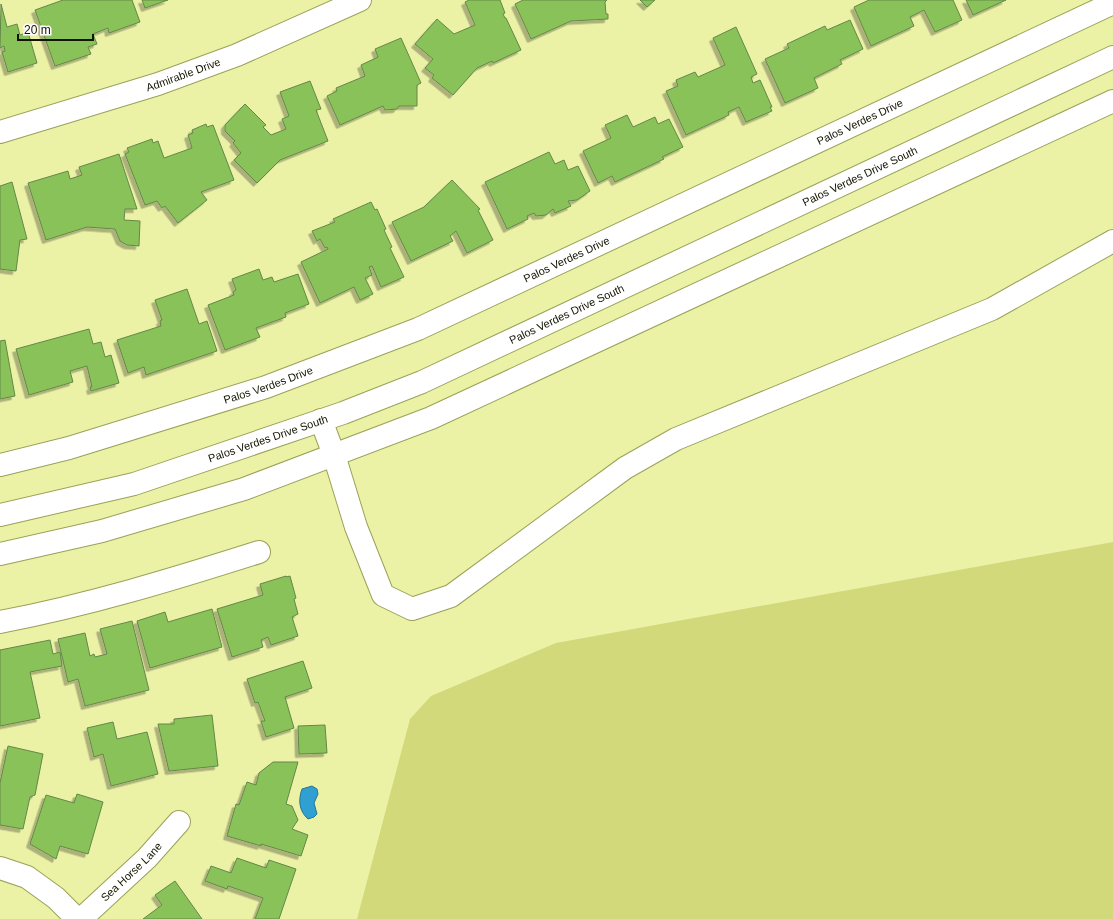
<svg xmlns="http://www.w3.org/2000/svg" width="1113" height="919" viewBox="0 0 1113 919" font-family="Arial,sans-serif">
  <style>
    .green { fill: #d2d97b }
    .water { fill: #309fd1; stroke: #277592 }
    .building { fill: #89c258; stroke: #648749; filter: url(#shadow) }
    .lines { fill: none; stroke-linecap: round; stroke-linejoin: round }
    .street-casing { stroke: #9ba158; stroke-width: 24 }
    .primary-casing { stroke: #9ba158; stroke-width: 24 }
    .street { stroke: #fff; stroke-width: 22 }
    .primary { stroke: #fff; stroke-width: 22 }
    .labels { text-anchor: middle; stroke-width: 3.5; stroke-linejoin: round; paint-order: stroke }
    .street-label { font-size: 11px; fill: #131400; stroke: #fff }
  </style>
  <defs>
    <filter id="shadow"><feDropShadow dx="-3.5" dy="3.5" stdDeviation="0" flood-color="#0004"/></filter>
  </defs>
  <rect width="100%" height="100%" fill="#ebf2a6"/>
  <!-- green -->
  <polygon class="green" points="1113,542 1113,919 357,919 410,719 431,696 556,643"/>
  <!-- water -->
  <path class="water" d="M312 786 317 789 318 794 314 803 317 814 314 817 308 819C299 811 298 800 302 789Z"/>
  <!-- building -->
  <g class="building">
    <polygon points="63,0 132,0 140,22 109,33 108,28 93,34 97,44 88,47 91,54 55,66 35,10"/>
    <polygon points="142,0 168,0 145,8"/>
    <polygon points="469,0 500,0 505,13 503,14 505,18 506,18 521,50 493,63 492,61 477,68 453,95 432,78 434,75 425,68 433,59 415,44 437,19 454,34 475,25 465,2"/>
    <polygon points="523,0 607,0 605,2 606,14 608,14 608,19 571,21 531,39 515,4"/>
    <polygon points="640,0 655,0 647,7"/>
    <polygon points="869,0 953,0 962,20 935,32 924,10 910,17 914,26 871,46 854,7"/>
    <polygon points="966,0 1006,0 973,15"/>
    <polygon points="1,4 7,27 17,24 20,35 28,32 37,63 8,72 2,52 5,51 4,46 0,48"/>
    <polygon points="850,20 863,49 840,60 842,64 814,78 818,88 785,103 765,59 789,48 787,44 825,26 827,30"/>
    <polygon points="736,27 757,74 751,77 753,83 760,80 772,107 770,107 772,111 746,122 739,107 728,112 729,115 686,135 666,91 678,86 676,80 695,72 698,77 725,65 713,38"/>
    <polygon points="401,38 421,83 417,85 417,106 399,106 397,109 385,110 383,106 340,125 327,96 337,91 336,88 365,76 361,65 378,57 375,49"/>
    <polygon points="310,81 321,109 316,110 328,141 280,160 257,183 234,160 241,153 233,143 235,141 225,131 225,125 245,104 266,125 263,127 271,135 286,129 282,119 289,116 280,92"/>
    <polygon points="627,115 633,127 655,117 658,124 669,119 683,147 662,157 664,159 615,182 612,176 598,183 583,151 611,138 605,125"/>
    <polygon points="206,124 207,127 213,125 234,180 201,192 207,200 178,223 165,206 162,208 157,201 145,205 125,154 129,152 127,148 152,139 153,143 158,141 164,158 192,148 188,135 193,133 192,130"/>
    <polygon points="549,152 555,164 564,160 568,170 578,166 590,191 577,200 568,201 571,206 555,213 553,209 546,215 536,216 534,213 527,216 528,219 507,229 485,182"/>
    <polygon points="119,154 137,209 125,209 124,220 140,221 139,246 127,245 120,241 115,229 87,227 46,240 28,183 68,171 70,179 82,175 79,167"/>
    <polygon points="452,180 480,209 478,210 493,240 467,253 456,231 450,236 453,241 411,261 392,222 424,207"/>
    <polygon points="12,182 27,239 20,240 16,271 0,269 0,186"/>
    <polygon points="371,202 375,210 377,209 386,229 384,230 392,247 390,248 404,277 381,287 372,266 369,267 372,275 365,278 373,294 360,300 354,287 320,303 301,262 328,249 327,247 325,248 320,239 317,241 312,231 335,222 333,219"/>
    <polygon points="259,269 263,280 272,277 274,282 298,274 309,304 285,313 286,317 256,328 260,337 225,350 208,305 234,295 233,292 236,290 232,279"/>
    <polygon points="187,289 199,324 207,321 217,351 146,375 144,367 128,373 117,340 161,326 160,321 162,320 155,300"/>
    <polygon points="89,329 93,344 101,342 105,357 111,355 119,383 91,391 90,387 92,387 87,366 70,371 73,382 29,395 16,349"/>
    <polygon points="5,340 15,396 0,399 0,341"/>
    <polygon points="286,576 286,577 290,576 296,598 294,599 298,614 292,617 298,636 271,645 268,637 261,640 263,647 232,657 217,609 263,595 260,584"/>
    <polygon points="212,609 222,647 150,668 137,621 165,612 168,622"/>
    <polygon points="132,621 149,690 85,706 78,679 68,682 58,639 85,633 90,656 94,654 95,657 107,654 100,629"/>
    <polygon points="50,640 53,654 60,652 62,666 30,672 40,718 0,726 0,650"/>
    <polygon points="303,661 312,688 285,697 294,728 266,737 261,721 265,721 258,702 255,703 247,679"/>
    <polygon points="212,715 218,766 169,771 158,724 174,724 174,719"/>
    <polygon points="113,722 117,739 147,732 158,774 111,786 103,754 94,757 87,728"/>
    <polygon points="325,725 327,753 299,754 298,726"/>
    <polygon points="8,746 43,754 35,795 30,797 23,829 0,825 0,783"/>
    <polygon points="273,762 298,762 286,804 292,806 298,820 292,829 308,835 301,856 261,844 261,846 227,836 236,804 239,805 247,782 256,785 259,773"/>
    <polygon points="77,794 103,802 88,854 60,846 56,859 30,844 46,795 74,803"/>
    <polygon points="237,858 266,868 269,860 296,869 279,919 255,919 263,898 228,886 227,889 205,881 211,866 231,873"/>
    <polygon points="175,881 202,919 143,919 162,905 155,895"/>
  </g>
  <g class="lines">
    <!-- street casing -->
    <g class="street-casing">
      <g id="street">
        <path id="s1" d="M0 132 158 84 237 55 360 0"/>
        <polyline points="334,455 356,527 383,595 412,609 451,596 625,468 676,439 992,309 1113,241"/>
        <path id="s2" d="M0 465 69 448 266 387 418 329 1113 3"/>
        <path d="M0 622C89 605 174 579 259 552"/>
        <polyline points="0,868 27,877 56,898 77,919"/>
        <path id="s3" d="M81 919 147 858 179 822"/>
      </g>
    </g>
    <!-- primary casing -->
    <g class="primary-casing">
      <g id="primary">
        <polyline points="321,420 334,455"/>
        <path id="s4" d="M0 515 134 484 343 413 422 382 1113 57"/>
        <polyline points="0,554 102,531 244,489 431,418 1113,101"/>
      </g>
    </g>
    <!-- street -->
    <use href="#street" class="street"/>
    <!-- primary -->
    <use href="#primary" class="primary"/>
  </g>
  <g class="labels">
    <!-- street labels -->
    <g class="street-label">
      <text dy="4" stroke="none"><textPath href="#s1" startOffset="192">Admirable Drive</textPath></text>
      <text dy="4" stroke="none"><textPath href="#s2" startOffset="928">Palos Verdes Drive</textPath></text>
      <text dy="4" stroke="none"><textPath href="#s4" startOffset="927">Palos Verdes Drive South</textPath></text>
      <text dy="4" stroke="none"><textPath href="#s2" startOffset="604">Palos Verdes Drive</textPath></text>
      <text dy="4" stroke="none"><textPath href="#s4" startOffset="603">Palos Verdes Drive South</textPath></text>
      <text dy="4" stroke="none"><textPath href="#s2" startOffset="280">Palos Verdes Drive</textPath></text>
      <text dy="4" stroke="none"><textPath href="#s4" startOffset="279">Palos Verdes Drive South</textPath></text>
      <text dy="4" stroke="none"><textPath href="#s3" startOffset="69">Sea Horse Lane</textPath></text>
    </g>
  </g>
  <!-- scale -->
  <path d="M18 34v6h75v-6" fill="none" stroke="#131400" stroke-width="2"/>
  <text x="24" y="34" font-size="12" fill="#131400" stroke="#ffffff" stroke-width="3" paint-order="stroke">20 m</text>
</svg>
